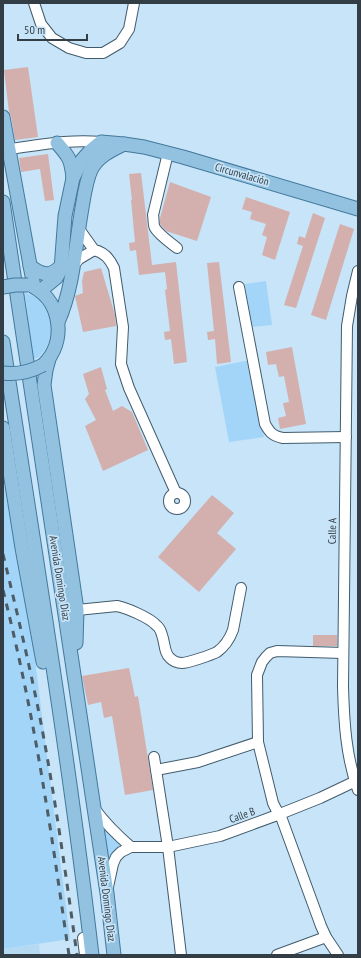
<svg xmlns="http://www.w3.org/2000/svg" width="361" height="958" viewBox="0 0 361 958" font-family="'PT Sans Narrow',sans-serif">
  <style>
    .built { fill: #b6d9f2 }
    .green { fill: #a2d5f8 }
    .building { fill: #d3b0ad }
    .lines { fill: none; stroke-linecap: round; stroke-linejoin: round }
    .minor-casing { stroke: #425b6c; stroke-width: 12 }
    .major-casing { stroke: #42799c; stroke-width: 15 }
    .minor { stroke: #fff; stroke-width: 10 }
    .major { stroke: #93c2e0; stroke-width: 13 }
    .rail { stroke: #4e5c66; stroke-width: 3; stroke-dasharray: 7 7; stroke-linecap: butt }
    .major-bridge-casing { stroke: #42799c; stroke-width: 15; stroke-linecap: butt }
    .major-bridge { stroke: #93c2e0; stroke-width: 13 }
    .labels { text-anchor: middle; stroke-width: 3.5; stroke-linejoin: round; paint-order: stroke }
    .street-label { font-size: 11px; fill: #323d45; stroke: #c7e4f8 }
  </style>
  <rect width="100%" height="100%" fill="#c7e4f8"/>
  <!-- built -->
  <polygon class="built" points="39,944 40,955 3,955 3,949"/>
  <!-- green -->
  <g class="green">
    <polygon points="266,281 272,325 251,327 245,284"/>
    <path d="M25 293C39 295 50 312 51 325 52 335 49 345 43 352 40 356 38 358 33 359Z"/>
    <polygon points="250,360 264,437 229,442 215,367"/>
    <polygon points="3,478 33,644 70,939 3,949"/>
    <polygon points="104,828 129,846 110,861 108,861"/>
  </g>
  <!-- building -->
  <g class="building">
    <polygon points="28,67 38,137 15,140 11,116 9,112 4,70"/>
    <polygon points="48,154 54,200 45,201 40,169 21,172 19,158"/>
    <polygon points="141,173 152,265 176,262 187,362 174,364 171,339 165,340 164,332 170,331 165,290 167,289 165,272 139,275 136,250 130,251 129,243 135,242 131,200 132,200 129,174"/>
    <polygon points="170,182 211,197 197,241 166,231 160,224 160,218"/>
    <polygon points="246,197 290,212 275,260 262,255 267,237 262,235 266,224 250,219 252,212 242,209"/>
    <polygon points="313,213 325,218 296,308 284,305 303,246 297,244 299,236 305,238"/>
    <polygon points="340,224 354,229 326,320 311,315"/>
    <polygon points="219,262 231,362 217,364 215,339 208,340 207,332 214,331 207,263"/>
    <polygon points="101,268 115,315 116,326 83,332 75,296 83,293 82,281 84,272"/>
    <polygon points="292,347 306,424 280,429 278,418 286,416 283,403 289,402 284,376 279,377 276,364 268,365 266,352"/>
    <polygon points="101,367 107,389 105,390 113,411 122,406 132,412 148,450 103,471 85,426 96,420 85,399 89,394 83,374"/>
    <polygon points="212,495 234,513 217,533 236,549 199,592 158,557"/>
    <rect x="313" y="635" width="24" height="11"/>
    <polygon points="129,668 135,697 138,696 153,790 125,795 112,716 104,718 101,702 88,705 82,676"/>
  </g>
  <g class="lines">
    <!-- minor casing -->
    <g class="minor-casing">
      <g id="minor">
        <polyline points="34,3 41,24 52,38 69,48 86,53 103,53 120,43 129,29 134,3"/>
        <path d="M9 149C40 145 70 139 101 142"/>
        <path d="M168 153 153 215C154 219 153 225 155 228 159 235 171 243 177 248"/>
        <path d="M79 229 94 250C104 252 110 259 114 268L123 327 121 364 129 388 176 493"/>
        <polyline points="74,265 79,259 94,250"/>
        <path d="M358 271 352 296 347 326 343 687C344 722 346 757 358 790"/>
        <path d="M239 287 265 424C270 433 273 436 283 438L346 437"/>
        <circle cx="177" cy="501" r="8"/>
        <path d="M77 610 117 606C127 608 150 618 156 625 159 627 161 631 162 635 165 643 164 653 170 658 173 661 178 663 182 663 188 663 211 655 217 652 224 647 230 638 233 630L241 588"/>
        <polyline points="154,757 168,847 181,955"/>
        <polyline points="156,770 198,762 258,742"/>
        <path d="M94 808C105 823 117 835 131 847"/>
        <polyline points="108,887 113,864 116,857 121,852 131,847 168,847 220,836 280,814 320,798 358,780"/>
        <polyline points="83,938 85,955"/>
        <polyline points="277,955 326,937"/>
        <polyline points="338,955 326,937 321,926 280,814 276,809 273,803 258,742 257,675 262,662 266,657 270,653 277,651 343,653"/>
      </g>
    </g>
    <!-- major casing -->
    <g class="major-casing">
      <g id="major">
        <polyline points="3,117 34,287"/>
        <path d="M57 143C69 157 71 159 73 178"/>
        <polyline points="3,202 94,808 107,893 114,955"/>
        <path d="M30 266C43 276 51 277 62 265"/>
        <path d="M34 287C62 303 66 342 44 364"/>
        <polyline points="40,291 56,278 61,269 65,216 73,178 82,160 90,151 101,142 124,144 144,147 183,157 358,209"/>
        <path d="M58 322C74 286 75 247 82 208 84 196 86 181 91 170 98 156 112 150 124 144"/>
        <path d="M3 342C34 546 68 750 92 955"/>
        <polyline points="49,359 46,370 44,385 77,610 76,643"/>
        <polyline points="3,428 22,548 43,662"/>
      </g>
    </g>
    <!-- minor -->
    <use href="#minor" class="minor"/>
    <!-- major -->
    <use href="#major" class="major"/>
    <!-- rail -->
    <g class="rail">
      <path d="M3 554C16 608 29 663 40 718 55 796 66 876 77 955"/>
      <path d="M3 590C20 658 34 727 45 796 54 849 61 902 69 955"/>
    </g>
    <!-- major-bridge casing -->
    <g class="major-bridge-casing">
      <g id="major-bridge">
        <polyline points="3,287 15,285 28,285"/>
        <path d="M3 373C18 375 30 372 43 365"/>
      </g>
    </g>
    <!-- major-bridge -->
    <use href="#major-bridge" class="major-bridge"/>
  </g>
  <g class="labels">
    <!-- street labels -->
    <g class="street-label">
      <text transform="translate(242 174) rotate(16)" y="4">Circunvalación</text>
      <text transform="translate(332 531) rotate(-89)" y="4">Calle A</text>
      <text transform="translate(60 578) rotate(81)" y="4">Avenida Domingo Díaz</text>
      <text transform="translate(242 815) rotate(-20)" y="4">Calle B</text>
      <text transform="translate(107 899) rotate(83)" y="4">Avenida Domingo Díaz</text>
    </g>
  </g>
  <!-- border -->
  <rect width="361" height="958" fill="none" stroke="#323d45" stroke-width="8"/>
  <!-- scale -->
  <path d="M18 34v6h69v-6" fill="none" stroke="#323d45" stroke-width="2"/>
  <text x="24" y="34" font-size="12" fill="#323d45" stroke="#c7e4f8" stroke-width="3" paint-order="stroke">50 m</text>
</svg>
